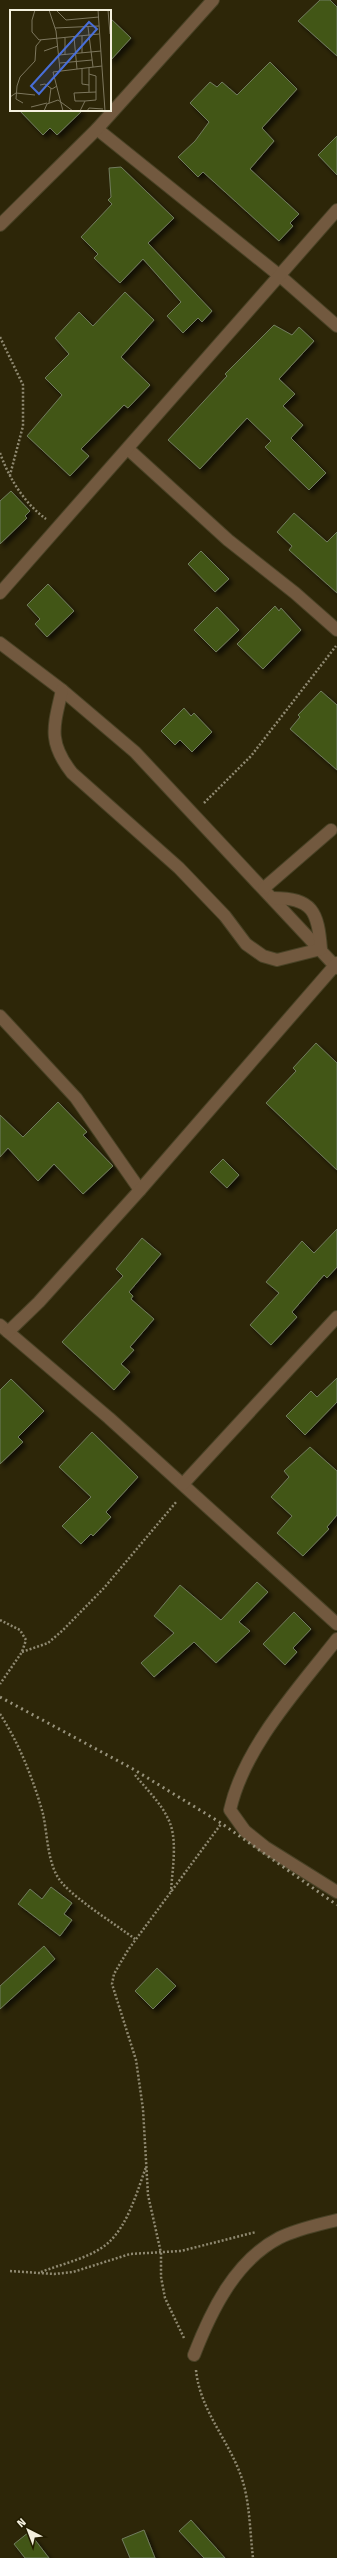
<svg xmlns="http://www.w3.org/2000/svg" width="337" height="2558" viewBox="0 0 337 2558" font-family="'Fira Sans',sans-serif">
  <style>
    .building { fill: #435618; stroke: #717c5e; filter: url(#shadow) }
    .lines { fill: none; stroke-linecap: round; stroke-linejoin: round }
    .street-casing { stroke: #494226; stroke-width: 14 }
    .path { stroke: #8f8971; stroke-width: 2.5; stroke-dasharray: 2 2; stroke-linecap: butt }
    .street { stroke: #72593f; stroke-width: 12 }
    .rail { stroke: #98937c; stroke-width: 3; stroke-dasharray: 2 4; stroke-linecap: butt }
    .inset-road { fill: none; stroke: #7d775e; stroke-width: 1 }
    .view { fill: #486ed9; fill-opacity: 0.15; stroke: #486ed9; stroke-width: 2 }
    .inset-edge { fill: none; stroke: #f4f0de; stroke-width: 2 }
  </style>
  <defs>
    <filter id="shadow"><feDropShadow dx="3.5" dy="3.5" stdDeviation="2" flood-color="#0009"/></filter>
  </defs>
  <rect width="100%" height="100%" fill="#2d2608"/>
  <!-- building -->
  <g class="building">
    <polygon points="320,0 330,0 337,7 337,56 298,21"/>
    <polygon points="110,18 131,38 110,61"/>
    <polygon points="270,62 297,89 262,128 274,141 250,169 299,214 290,223 293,226 279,241 203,172 198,177 178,157 195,141 209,122 190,103 210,82 217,87 222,82 237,95"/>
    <polygon points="19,110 83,110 57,135 50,128 43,135"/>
    <polygon points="337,136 337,175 318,155"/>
    <polygon points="121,167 174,218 148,243 212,311 202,322 198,318 183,333 167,316 181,302 143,259 120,283 94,258 98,254 81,237 112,204 108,200 111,197 109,168"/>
    <polygon points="125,292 154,320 121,357 150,385 128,408 124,405 81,449 89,456 70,476 27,436 62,395 45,378 69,354 55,338 79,312 93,326"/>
    <polygon points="274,325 292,335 299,327 314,341 279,379 295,394 283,406 303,425 291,438 326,473 309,490 265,447 271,441 247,418 200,469 168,440 227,376 225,374"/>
    <polygon points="11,491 30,511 25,516 27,518 0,544 0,501"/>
    <polygon points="294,513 327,542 337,532 337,593 289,550 292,546 277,532"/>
    <polygon points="201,551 229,579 215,592 188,564"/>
    <polygon points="48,584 74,611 47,637 35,624 40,619 27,605"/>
    <polygon points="275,606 279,611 281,608 301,630 263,669 237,644"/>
    <polygon points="217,607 239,630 216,652 194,630"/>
    <polygon points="321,691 337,705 337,770 290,729 300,717 298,715"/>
    <polygon points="184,708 191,716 194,713 212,732 192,752 180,740 175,745 161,731"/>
    <polygon points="316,1043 337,1063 337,1170 266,1103 296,1071 293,1068"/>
    <polygon points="58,1102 87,1132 83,1135 113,1166 83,1194 54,1164 38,1181 8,1148 0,1157 0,1115 23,1137"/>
    <polygon points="223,1159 239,1175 227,1188 210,1172"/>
    <polygon points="337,1229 337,1267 327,1278 324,1275 292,1312 297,1317 271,1345 250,1325 279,1293 266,1282 302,1241 314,1253"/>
    <polygon points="142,1238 161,1254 129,1292 133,1296 131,1299 154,1319 130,1347 134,1350 121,1364 130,1372 114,1390 62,1342 123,1276 116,1269"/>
    <polygon points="337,1378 337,1402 305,1435 286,1416 311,1391 317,1397"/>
    <polygon points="11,1379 44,1411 18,1437 23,1442 0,1464 0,1390"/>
    <polygon points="92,1432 138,1477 106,1512 111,1517 93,1536 91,1534 81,1544 62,1526 91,1497 59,1467"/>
    <polygon points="310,1447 337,1471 337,1515 327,1527 329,1529 303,1556 277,1533 292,1516 271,1497 289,1477 284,1471"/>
    <polygon points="257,1582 268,1592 239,1622 250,1631 216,1663 194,1642 154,1677 141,1663 174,1633 154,1616 180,1585 221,1620"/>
    <polygon points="294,1612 311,1629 293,1648 297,1652 285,1665 263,1644"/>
    <polygon points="51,1887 72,1903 64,1914 72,1920 60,1936 18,1904 30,1889 42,1899"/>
    <polygon points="44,1946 55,1959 0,2009 0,1986"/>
    <polygon points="157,1968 176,1986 153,2009 135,1991"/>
    <polygon points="191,2520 225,2558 204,2558 179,2531"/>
    <polygon points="144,2530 155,2558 130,2558 122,2539"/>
    <polygon points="29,2532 49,2558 25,2558 14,2544"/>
  </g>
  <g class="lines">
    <!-- street casing -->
    <g class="street-casing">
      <g id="street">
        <polyline points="97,129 280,276 337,326"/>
        <polyline points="0,225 97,129 213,0"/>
        <polyline points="128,449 228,540 295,593 337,630"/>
        <polyline points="0,593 337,210"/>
        <polyline points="0,643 62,690 135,752 337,968"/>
        <path d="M62 690C54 726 47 741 72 773L179 868 225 916 246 944 263 956 277 960 321 949C318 912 313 898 273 898"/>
        <polyline points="264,888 331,830"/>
        <polyline points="0,1016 76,1098 140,1190"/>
        <polyline points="0,1325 109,1418 337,1624"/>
        <polyline points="8,1332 39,1302 140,1190 337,963"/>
        <polyline points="183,1484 337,1317"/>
        <path d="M337 1639C298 1689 244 1747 230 1810L245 1831 265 1847 337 1892"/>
        <path d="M194 2355C211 2311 235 2261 279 2238 297 2229 317 2225 337 2220"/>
      </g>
    </g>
    <!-- path -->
    <g class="path">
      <polyline points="0,337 23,385 23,426 10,475"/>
      <path d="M0 453C9 478 24 503 46 519"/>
      <polyline points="204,803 251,756 336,646"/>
      <polyline points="0,1620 20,1630 26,1640 22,1652 0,1684"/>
      <polyline points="22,1652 48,1643 63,1630 104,1588 177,1501"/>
      <path d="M0 1714C19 1743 34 1781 43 1814 48 1836 47 1867 63 1884 78 1901 115 1924 135 1939"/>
      <path d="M135 1775C148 1791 165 1807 171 1826 177 1846 172 1871 171 1892"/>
      <polyline points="10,2271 54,2274 73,2272 130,2254 181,2251 256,2232"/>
      <path d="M41 2272C61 2264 91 2258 108 2243 128 2225 137 2192 146 2167"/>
      <polyline points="184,2338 165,2298 161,2277 161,2253 148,2195 143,2109 136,2060 112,1984 114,1974 128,1950 221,1824"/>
      <path d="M196 2370C200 2412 231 2442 243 2482 250 2506 250 2533 253 2558"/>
    </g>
    <!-- street -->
    <use href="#street" class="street"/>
    <!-- rail -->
    <polyline class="rail" points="0,1697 133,1769 221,1823 337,1905"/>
  </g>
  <!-- overview -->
  <g transform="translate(10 10)">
    <rect width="101" height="101" fill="#2d2608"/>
    <path class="inset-road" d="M25 0 22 10V22L29 30 89 24M39 0 46 21 50 60M46 0 56 10 89 7M88 0 95 101M98 0 100 24M78 17 83 57M45 18 89 16M72 26V43M64 27 67 59M55 28V45M34 41 48 36M49 45 91 41M50 53 82 50M72 58V74L79 75M79 58V82M30 75 35 74 42 79 47 76M0 87 6 83 25 85M75 91H65L64 83 86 82M13 93 6 89 7 76 10 67 25 51 26 36 31 30M39 93 41 78M21 97 37 93M34 101 37 94 48 90 63 101M53 101 43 62 92 56M70 101 75 91 86 90V66L79 64M77 101 79 98 93 99"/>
    <path class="view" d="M79 12 87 19 29 84 21 76Z"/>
    <rect width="101" height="101" class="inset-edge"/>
  </g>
  <!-- north arrow -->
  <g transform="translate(28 2530) rotate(318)" stroke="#231d00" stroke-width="3" paint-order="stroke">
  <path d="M0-3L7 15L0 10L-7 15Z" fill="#f4f0de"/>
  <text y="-6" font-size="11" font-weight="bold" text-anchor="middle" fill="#f4f0de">N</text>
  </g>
</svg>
